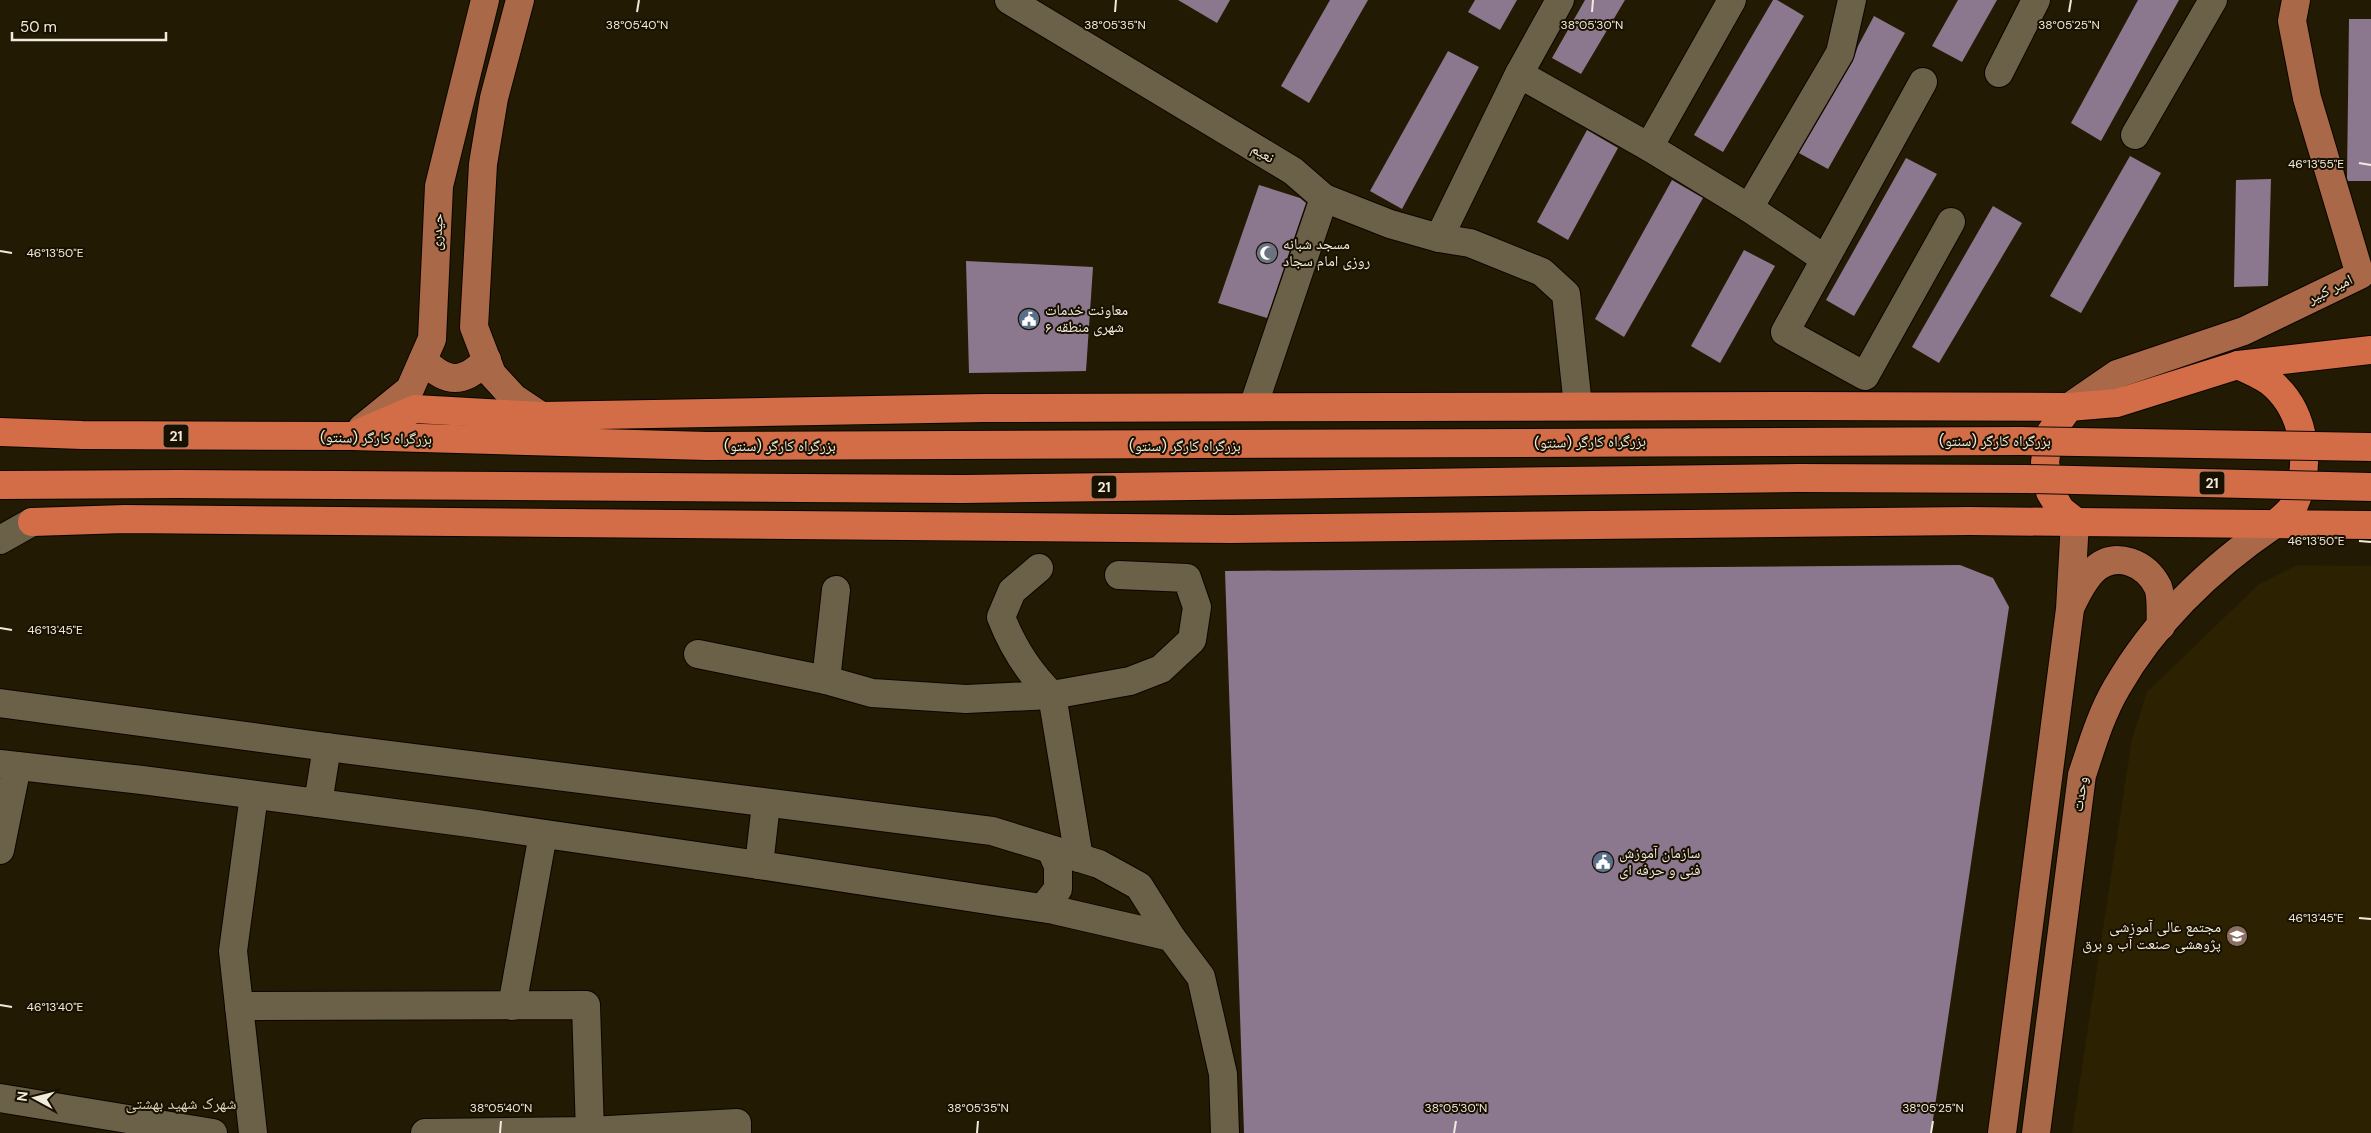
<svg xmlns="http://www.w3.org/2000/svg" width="2371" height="1133" viewBox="0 0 2371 1133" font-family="'DM Sans','Noto Naskh Arabic',sans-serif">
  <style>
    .built { fill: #2c2101 }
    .building { fill: #8c788e }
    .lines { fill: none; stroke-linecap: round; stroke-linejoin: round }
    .minor-casing { stroke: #0c0500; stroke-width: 30 }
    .major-casing { stroke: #0c0500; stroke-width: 30 }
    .highway-casing { stroke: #0c0500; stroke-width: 30 }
    .minor { stroke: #6b6148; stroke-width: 28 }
    .major { stroke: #a96847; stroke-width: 28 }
    .highway { stroke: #d26d47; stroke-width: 28 }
    .highway-bridge-casing { stroke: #0c0500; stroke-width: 30; stroke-linecap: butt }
    .highway-bridge { stroke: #d26d47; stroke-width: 28 }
    .ticks { fill: none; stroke: #f1ebdd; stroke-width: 2 }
    .labels { text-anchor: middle; stroke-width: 4; stroke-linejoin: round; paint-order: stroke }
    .shield { fill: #191100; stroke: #b0aa9b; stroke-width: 1 }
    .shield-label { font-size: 14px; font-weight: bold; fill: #f1ebdd }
    .street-label { font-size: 15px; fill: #f1ebdd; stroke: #191100 }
    .poi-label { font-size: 15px; fill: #f1ebdd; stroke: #191100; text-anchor: start }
    .neighbourhood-label { font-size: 16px; fill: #dbd0b4; stroke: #191100 }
    .ticks-label { font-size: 12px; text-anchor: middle; fill: #f1ebdd; stroke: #191100; stroke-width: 4; stroke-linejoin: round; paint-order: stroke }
  </style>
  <rect width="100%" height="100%" fill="#231a03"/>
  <!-- built -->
  <polygon class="built" points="2297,565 2371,566 2371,1133 2072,1133 2132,738 2147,692 2258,585"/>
  <!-- building -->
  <g class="building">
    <polygon points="1178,0 1230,0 1217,23"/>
    <polygon points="1330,0 1368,0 1309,103 1281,86"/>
    <polygon points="1475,0 1517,0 1500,30 1468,12"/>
    <polygon points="1585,0 1625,0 1581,74 1552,58"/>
    <polygon points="1773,0 1777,0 1804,16 1723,152 1694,135"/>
    <polygon points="1958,0 1997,0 1962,62 1932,46"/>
    <polygon points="2138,0 2179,0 2101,141 2071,123"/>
    <polygon points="1874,16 1905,33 1828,169 1799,153 1853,61 1858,46"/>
    <polygon points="2349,19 2371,19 2371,181 2348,181 2347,178"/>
    <polygon points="1448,51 1479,67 1402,209 1370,191"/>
    <polygon points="1587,130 1618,148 1568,240 1537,222"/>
    <polygon points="2130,156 2161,173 2081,313 2050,296"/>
    <polygon points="1906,158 1937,174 1854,316 1826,300"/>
    <polygon points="2271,179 2268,286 2234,287 2236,180"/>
    <polygon points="1672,180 1703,198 1624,337 1595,319"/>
    <polygon points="1259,185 1300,198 1306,203 1267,318 1218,303"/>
    <polygon points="1993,206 2022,223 1939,363 1912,347"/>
    <polygon points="1744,250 1775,266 1720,363 1691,346"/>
    <polygon points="966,261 1093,267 1086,371 969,373"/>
    <polygon points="1960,565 1993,578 2009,607 1931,1133 1244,1133 1225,571"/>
  </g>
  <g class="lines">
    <!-- minor casing -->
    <g class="minor-casing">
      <g id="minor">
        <polyline points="1009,0 1293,171 1324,198 1253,407"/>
        <polyline points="1999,73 2036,0"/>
        <polyline points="1519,74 1649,147 1749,208 1840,53 1852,0"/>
        <polyline points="1923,82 1785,332 1865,376 1951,222"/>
        <polyline points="2135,135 2213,0"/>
        <polyline points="1649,147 1732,0"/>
        <polyline points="1324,198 1390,224 1439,238 1470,243 1542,272 1566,294 1578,406"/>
        <polyline points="1749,208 1825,259"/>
        <polyline points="1439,238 1519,74 1560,0"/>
        <polyline points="0,540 32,522"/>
        <path d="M1039 568 1012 591 1001 617C1013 648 1028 672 1052 695"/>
        <polyline points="836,590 826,680 872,693 966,699 1052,695"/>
        <polyline points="698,654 826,680"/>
        <polyline points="0,703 327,747 992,831 1099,864 1139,886 1171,937 1201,977 1223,1074 1225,1133"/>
        <polyline points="0,764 142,780 470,823 759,865 1054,910 1171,937"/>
        <polyline points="318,803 327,747"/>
        <polyline points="0,850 17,766"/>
        <polyline points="1079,858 1052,695 1130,681 1161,669 1192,640 1197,607 1187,578 1119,575"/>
        <polyline points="759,865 766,804"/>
        <polyline points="1043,908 1058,889 1058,866 1051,850"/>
        <polyline points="239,1006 586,1005 590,1133"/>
        <polyline points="512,1006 543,834"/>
        <polyline points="0,1098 213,1133"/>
        <polyline points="253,1133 233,951 254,795"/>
        <polyline points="425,1133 590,1131 737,1123 737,1133"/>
      </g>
    </g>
    <!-- major casing -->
    <g class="major-casing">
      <g id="major">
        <polyline points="520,0 494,98 483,164 474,327 492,374 514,398 541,416"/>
        <path d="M423 360C447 384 463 384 487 360"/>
        <polyline points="2069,407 2117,374 2244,331 2360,275 2307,98 2292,21 2296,0"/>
        <polyline points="362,428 410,389 432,339 439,186 485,0"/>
        <path d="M2071 606C2083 581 2098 552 2130 562 2142 566 2152 575 2158 587 2162 597 2160 615 2161 626"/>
        <polyline points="2002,1133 2070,609 2075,521"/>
        <path d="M2036 1133 2082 775C2092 745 2101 714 2117 687 2155 621 2213 566 2275 524"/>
      </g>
    </g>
    <!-- highway casing -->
    <g class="highway-casing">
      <g id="highway">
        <path d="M2238 365C2250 371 2266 377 2275 386 2306 415 2312 467 2294 505 2290 512 2281 519 2275 524"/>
        <polyline points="2069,407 2049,435 2045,462 2050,492 2061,510 2075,521"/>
        <polyline points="0,432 82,435 352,436 707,446 2022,441"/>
        <polyline points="352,436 415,409 541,416 985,408 1799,406 2069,407 2117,403 2238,365 2371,350"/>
        <polyline points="0,485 179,484 963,489 1798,478 2028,479"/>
        <polyline points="32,522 125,519 1231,529 1970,521 2371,525"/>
      </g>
    </g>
    <!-- minor -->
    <use href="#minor" class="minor"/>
    <!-- major -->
    <use href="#major" class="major"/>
    <!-- highway -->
    <use href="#highway" class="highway"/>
    <!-- highway-bridge casing -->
    <g class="highway-bridge-casing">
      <g id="highway-bridge">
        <polyline points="2022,441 2371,447"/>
        <polyline points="2028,479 2371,487"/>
      </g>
    </g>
    <!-- highway-bridge -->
    <use href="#highway-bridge" class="highway-bridge"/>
  </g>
  <!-- ticks -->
  <path class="ticks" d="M637 12 639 0M1115 12 1116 0M1592 12 1593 0M2069 12 2071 0M2359 163 2371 165M0 251 12 253M2359 541 2371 542M0 628 12 630M2359 918 2371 919M0 1005 12 1007M500 1133 501 1121M977 1133 978 1121M1454 1133 1456 1121M1931 1133 1933 1121"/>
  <!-- icons -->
  <defs>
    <g id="mosque-disc" transform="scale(1.125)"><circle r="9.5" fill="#6b7280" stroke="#191100"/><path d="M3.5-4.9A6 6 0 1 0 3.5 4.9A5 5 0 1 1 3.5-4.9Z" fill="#fff"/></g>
    <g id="civic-disc" transform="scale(1.125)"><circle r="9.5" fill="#5c6f8a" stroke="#191100"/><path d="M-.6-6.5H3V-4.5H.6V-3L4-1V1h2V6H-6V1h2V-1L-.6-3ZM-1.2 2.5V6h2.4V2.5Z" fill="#fff"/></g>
    <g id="university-disc" transform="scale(1.125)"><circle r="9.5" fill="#8d6e63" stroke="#191100"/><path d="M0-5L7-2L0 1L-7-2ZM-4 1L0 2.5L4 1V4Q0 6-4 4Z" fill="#fff"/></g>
  </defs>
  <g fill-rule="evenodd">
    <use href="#mosque-disc" x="1267" y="253"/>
    <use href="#civic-disc" x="1029" y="319"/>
    <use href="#civic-disc" x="1603" y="862"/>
    <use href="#university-disc" x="2237" y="936"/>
  </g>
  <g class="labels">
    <!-- shield labels -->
    <g class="shield">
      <rect x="163.5" y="424.5" width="25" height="23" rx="4"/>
      <rect x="2199.5" y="471.5" width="25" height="23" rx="4"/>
      <rect x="1091.5" y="475.5" width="25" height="23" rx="4"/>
    </g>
    <g class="shield-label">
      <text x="176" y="441">21</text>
      <text x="2212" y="488">21</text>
      <text x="1104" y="492">21</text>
    </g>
    <!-- street labels -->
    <g class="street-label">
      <text transform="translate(1263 153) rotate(31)" y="5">نعیم</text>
      <text transform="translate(437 232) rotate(-87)" y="5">حیدری</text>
      <text transform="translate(2330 289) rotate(-26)" y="5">امیر کبیر</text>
      <text transform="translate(376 438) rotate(1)" y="5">بزرگراه کارگر (سنتو)</text>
      <text x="1995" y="446">بزرگراه کارگر (سنتو)</text>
      <text transform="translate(1590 442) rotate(-1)" y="5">بزرگراه کارگر (سنتو)</text>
      <text x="780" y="451">بزرگراه کارگر (سنتو)</text>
      <text x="1185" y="451">بزرگراه کارگر (سنتو)</text>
      <text transform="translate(2080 794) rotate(-81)" y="5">وحدت</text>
    </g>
    <!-- poi labels -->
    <g class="poi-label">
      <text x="1283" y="249">مسجد شبانه<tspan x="1283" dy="17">روزی امام سجاد</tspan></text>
      <text x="1045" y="315">معاونت خدمات<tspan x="1045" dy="17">شهری منطقه ۶</tspan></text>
      <text x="1619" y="858">سازمان آموزش<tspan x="1619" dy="17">فنی و حرفه ای</tspan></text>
      <text x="2221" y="932" text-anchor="end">مجتمع عالی آموزشی<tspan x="2221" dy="17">پژوهشی صنعت آب و برق</tspan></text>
    </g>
    <!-- neighbourhood labels -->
    <g class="neighbourhood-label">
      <text x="181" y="1109">شهرک شهید بهشتی</text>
    </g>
  </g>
  <g class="ticks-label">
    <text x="637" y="29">38°05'40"N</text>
    <text x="1115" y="29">38°05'35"N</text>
    <text x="1592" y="29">38°05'30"N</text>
    <text x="2069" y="29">38°05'25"N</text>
    <text x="2316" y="168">46°13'55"E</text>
    <text x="55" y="257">46°13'50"E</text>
    <text x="2316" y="545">46°13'50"E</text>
    <text x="55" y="634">46°13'45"E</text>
    <text x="2316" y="922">46°13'45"E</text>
    <text x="55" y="1011">46°13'40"E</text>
    <text x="501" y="1112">38°05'40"N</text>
    <text x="978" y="1112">38°05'35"N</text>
    <text x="1456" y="1112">38°05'30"N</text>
    <text x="1933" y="1112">38°05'25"N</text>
  </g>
  <!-- north arrow -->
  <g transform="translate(35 1098) rotate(277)" stroke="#191100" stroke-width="4" paint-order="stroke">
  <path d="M0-4L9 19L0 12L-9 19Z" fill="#f1ebdd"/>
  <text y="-8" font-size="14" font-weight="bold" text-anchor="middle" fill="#f1ebdd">N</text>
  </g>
  <!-- scale -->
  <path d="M12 32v8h154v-8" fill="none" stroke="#f1ebdd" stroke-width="2.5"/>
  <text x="20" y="32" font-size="15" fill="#f1ebdd" stroke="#191100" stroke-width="4" paint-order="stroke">50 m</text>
</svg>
